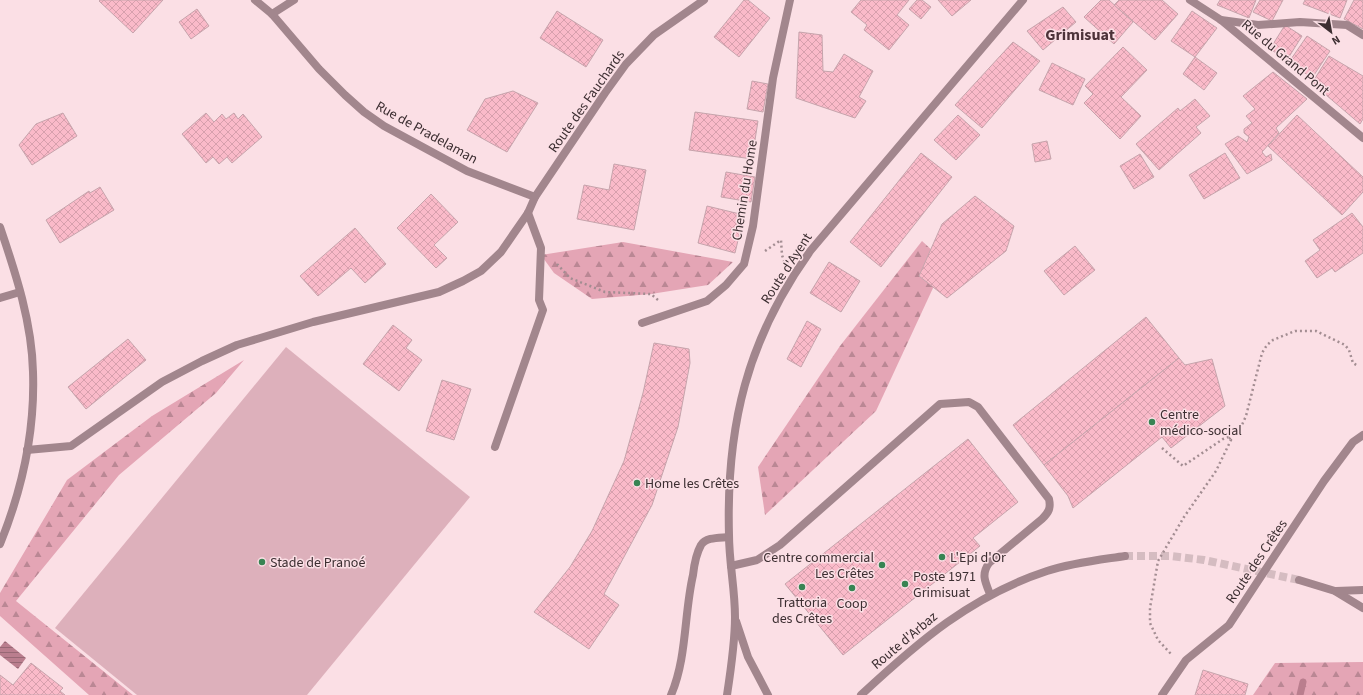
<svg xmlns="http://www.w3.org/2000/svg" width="1363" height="695" viewBox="0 0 1363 695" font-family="'Source Sans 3',sans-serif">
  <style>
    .forest { fill: url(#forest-firs) }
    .pitch { fill: #ddb0bb }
    .water { fill: url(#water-rules) }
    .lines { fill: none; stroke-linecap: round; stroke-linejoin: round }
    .stream { stroke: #ba7e8e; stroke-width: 7 }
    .building { fill: url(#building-cross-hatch); stroke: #c6a4ac }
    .tertiary-tunnel { stroke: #d5bcc1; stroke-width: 8; stroke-dasharray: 8 4; stroke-linecap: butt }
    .path { stroke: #a38d92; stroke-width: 2.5; stroke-dasharray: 2 3; stroke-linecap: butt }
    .service { stroke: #a2868d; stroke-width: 8 }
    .minor { stroke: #a2868d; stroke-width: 8 }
    .tertiary { stroke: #a2868d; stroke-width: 8 }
    .poi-dot { fill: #388453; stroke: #fbdfe5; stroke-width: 1.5 }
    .labels { text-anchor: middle; stroke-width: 3; stroke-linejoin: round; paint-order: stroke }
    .street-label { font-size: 14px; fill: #3c2e31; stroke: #fbdfe5 }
    .poi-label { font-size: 14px; fill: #3c2e31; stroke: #fbdfe5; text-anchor: start }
    .quarter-label { font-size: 16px; font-weight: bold; fill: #4d3239; stroke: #fbdfe5 }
  </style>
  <defs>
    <pattern id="forest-firs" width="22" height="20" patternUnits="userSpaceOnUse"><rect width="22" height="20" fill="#e4a5b5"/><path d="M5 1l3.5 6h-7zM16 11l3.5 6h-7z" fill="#ba8794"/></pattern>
    <pattern id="water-rules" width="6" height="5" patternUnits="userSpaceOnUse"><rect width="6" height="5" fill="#ba7e8e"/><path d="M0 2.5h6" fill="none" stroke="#986875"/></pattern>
    <pattern id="building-cross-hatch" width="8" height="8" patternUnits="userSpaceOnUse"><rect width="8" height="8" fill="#fabac9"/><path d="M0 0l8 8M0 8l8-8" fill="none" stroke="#d7a0ad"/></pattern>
  </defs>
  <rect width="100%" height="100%" fill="#fbdfe5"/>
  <!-- forest -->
  <g class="forest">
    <polygon points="922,241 935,253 933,288 876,411 765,515 758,467 840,346"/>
    <polygon points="623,242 733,262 708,285 651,294 592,299 554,273 541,255"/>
    <polygon points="244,360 216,393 119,475 16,601 133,695 89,695 0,616 0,593 67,480 152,416"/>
    <polygon points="1363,662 1363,695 1253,695 1275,663"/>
  </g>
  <!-- pitch -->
  <polygon class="pitch" points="286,347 470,497 307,695 137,695 55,628"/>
  <!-- water -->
  <polygon class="water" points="5,641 26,658 18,669 0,655 0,647"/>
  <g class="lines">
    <!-- stream -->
    <polyline class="stream" points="1300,695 1303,682"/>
  </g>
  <!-- building -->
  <g class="building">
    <polygon points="100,0 163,0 133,33 99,1"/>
    <polygon points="744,0 748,0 770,18 739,57 714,37"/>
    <polygon points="861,0 909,0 897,15 909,25 889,50 864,30 867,25 851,12"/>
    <polygon points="917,0 922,0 931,7 921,19 909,9"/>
    <polygon points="938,0 971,0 952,16"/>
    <polygon points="1101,0 1109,0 1133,22 1114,44 1084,17"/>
    <polygon points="1119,0 1162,0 1178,14 1155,40 1114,5"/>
    <polygon points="1220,0 1256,0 1249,18 1217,5"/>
    <polygon points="1260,0 1283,0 1272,21 1253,12"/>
    <polygon points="1305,0 1347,0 1340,18 1303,4"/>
    <polygon points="1354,0 1363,0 1363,29 1344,19"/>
    <polygon points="1063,7 1076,22 1043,50 1027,31"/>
    <polygon points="197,9 209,26 191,39 179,22"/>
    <polygon points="557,11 603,40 586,67 540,38"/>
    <polygon points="1192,11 1217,28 1195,57 1171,41"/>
    <polygon points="1285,25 1302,36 1287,60 1270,49"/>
    <polygon points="799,32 822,35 823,71 833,72 844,54 873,71 859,97 866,101 855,118 796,98"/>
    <polygon points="1307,36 1330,51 1312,78 1289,62"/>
    <polygon points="1013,42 1040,61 982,128 955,105"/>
    <polygon points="1123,47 1147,70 1121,97 1141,116 1120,139 1084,103 1093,94 1085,86"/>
    <polygon points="1329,56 1363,76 1363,119 1360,124 1312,83"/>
    <polygon points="1195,57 1217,73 1204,90 1183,74"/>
    <polygon points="1052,63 1085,79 1073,105 1039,90"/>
    <polygon points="1273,72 1307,99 1276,128 1279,133 1262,152 1266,157 1271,154 1272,160 1247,174 1225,144 1238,136 1247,142 1249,137 1244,133 1244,129 1252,123 1246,116 1255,109 1243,96"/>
    <polygon points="752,81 768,84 763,112 747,109"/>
    <polygon points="513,91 538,103 507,152 467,130 485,99"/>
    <polygon points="1195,99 1210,116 1196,127 1201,133 1159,170 1136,144 1178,108 1180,111"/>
    <polygon points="695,112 758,121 752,159 689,150"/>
    <polygon points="63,113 77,136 32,165 19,145 36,124"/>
    <polygon points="206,113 214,122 222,114 226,119 234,113 238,119 243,114 262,137 232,163 227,157 219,164 213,157 206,163 182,134"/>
    <polygon points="958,115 980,135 956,160 934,140"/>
    <polygon points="1297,115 1363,177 1363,192 1342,215 1268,146"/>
    <polygon points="1047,141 1051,159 1035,162 1032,144"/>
    <polygon points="921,153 952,177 881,267 850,242"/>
    <polygon points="1225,153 1240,178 1204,199 1189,175"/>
    <polygon points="1140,154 1154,177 1134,189 1120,166"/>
    <polygon points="614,164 646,170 634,230 577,219 584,185 609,190"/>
    <polygon points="726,172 755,177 751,202 721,197"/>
    <polygon points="100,187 114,210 60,243 46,220 89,191 90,193"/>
    <polygon points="431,194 458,222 434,245 447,258 436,268 397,228"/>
    <polygon points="975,196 1014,226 1006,251 947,298 919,276 942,224"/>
    <polygon points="707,206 744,215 735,253 698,243"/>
    <polygon points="1352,213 1363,227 1363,253 1335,272 1332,268 1317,278 1305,261 1320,250 1313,240"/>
    <polygon points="355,228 386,264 365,283 351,268 318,296 300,276"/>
    <polygon points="1075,246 1095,270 1064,295 1044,271"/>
    <polygon points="829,262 860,281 841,312 810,293"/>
    <polygon points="1146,317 1179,358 1044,465 1013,425"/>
    <polygon points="807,321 821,329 801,367 787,359"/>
    <polygon points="393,325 412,340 406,348 422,360 399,391 363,364"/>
    <polygon points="128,339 146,360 86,409 68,387"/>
    <polygon points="654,343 689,349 690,363 678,427 652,505 604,594 619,605 589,649 534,612 570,567 592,531 624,461 643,393"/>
    <polygon points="1179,358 1185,365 1212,359 1225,406 1171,448 1162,437 1073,508 1068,496 1044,465"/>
    <polygon points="442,380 471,389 454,440 426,431"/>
    <polygon points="968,439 1018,502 973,538 980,546 843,655 785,584"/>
    <polygon points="31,663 63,688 60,691 65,695 0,695 0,675 13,685"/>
    <polygon points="1203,670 1248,684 1245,695 1195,695"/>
  </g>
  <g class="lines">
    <!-- tertiary-tunnel -->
    <polyline class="tertiary-tunnel" points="1125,556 1171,556 1204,560 1299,580"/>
    <!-- path -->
    <g class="path">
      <polyline points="765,251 781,240 782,255 784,261"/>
      <polyline points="557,264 570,278 605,292 651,294 658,300"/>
      <polyline points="1229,439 1241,427 1246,416 1262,353 1267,345 1273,340 1295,331 1316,331 1345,345 1349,350 1353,363 1358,366"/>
      <polyline points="1162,448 1183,466 1223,439 1228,437 1231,440 1216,471 1184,517 1158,561 1150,608 1150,623 1158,640 1171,654"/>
    </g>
    <!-- service -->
    <g class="service">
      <polyline points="1221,20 1258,25 1300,22 1347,25 1363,35"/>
      <polyline points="642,323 707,301 726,285 744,264 753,226 773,78 790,0"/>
      <polyline points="495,447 543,310 539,300 541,248 528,213"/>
      <path d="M731 566 757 560 780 545 940 404 969 402 978 407 1049 499C1051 508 1049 512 1042 519L989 563C981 574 985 582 990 594"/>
      <path d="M671 695C687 658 684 614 693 575 694 566 696 554 701 545 706 537 719 538 729 537"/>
      <polyline points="1162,695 1186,660 1229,625 1324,481 1353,442 1363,435"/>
    </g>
    <!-- minor -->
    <g class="minor">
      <polyline points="255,0 272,14 319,69 345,95 364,112 384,126 467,171 535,197"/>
      <polyline points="1190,0 1221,20 1363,138"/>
      <polyline points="272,14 294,0"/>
      <path d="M0 227C16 274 32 323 33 372 35 430 22 490 0 544"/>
      <polyline points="0,298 20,292"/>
      <polyline points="27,450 71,446 162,382 202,361 237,345 313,322 439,292 463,281 481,271 501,252 528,213 535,197 605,93 626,64 654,35 704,0"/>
    </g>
    <!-- tertiary -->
    <g class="tertiary">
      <polyline points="1299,580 1335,591 1363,608"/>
      <polyline points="1336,591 1363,590"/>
      <polyline points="736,621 748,657 768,695"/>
      <path d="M727 695C731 669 735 643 735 617 735 589 729 562 729 535 726 426 747 339 811 250L1023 0"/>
      <path d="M861 695C918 642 971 596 1047 571 1072 563 1099 560 1125 556"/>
    </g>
  </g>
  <!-- markers -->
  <g class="poi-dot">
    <circle cx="1152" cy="422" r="4"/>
    <circle cx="637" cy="483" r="4"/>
    <circle cx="942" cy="557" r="4"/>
    <circle cx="262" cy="562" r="4"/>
    <circle cx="882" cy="565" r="4"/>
    <circle cx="905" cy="584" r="4"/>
    <circle cx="802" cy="587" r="4"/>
    <circle cx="852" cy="588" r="4"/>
  </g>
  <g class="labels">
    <!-- street labels -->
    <g class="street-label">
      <text transform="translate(1286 57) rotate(40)" y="5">Rue du Grand Pont</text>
      <text transform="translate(586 101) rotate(-55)" y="5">Route des Fauchards</text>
      <text transform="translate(427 132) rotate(29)" y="5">Rue de Pradelaman</text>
      <text transform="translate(744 190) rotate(-81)" y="5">Chemin du Home</text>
      <text transform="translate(786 268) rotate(-57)" y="5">Route d'Ayent</text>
      <text transform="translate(1256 561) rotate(-56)" y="5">Route des Crêtes</text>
      <text transform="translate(904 640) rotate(-40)" y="5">Route d'Arbaz</text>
    </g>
    <!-- poi labels -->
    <g class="poi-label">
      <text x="1160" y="419">Centre<tspan x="1160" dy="16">médico-social</tspan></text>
      <text x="645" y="488">Home les Crêtes</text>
      <text x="874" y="562" text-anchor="end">Centre commercial<tspan x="874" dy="16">Les Crêtes</tspan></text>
      <text x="950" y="562">L'Epi d'Or</text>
      <text x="270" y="567">Stade de Pranoé</text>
      <text x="913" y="581">Poste 1971<tspan x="913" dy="16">Grimisuat</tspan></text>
      <text x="802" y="607" text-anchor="middle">Trattoria<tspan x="802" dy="16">des Crêtes</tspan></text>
      <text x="852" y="608" text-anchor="middle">Coop</text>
    </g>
    <!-- quarter labels -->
    <g class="quarter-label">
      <text x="1080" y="40">Grimisuat</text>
    </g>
  </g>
  <!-- north arrow -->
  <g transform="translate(1331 32) rotate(149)" stroke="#fbdfe5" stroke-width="3" paint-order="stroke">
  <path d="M0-3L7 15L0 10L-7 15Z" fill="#3c2e31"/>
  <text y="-6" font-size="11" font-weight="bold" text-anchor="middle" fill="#3c2e31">N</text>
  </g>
</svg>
